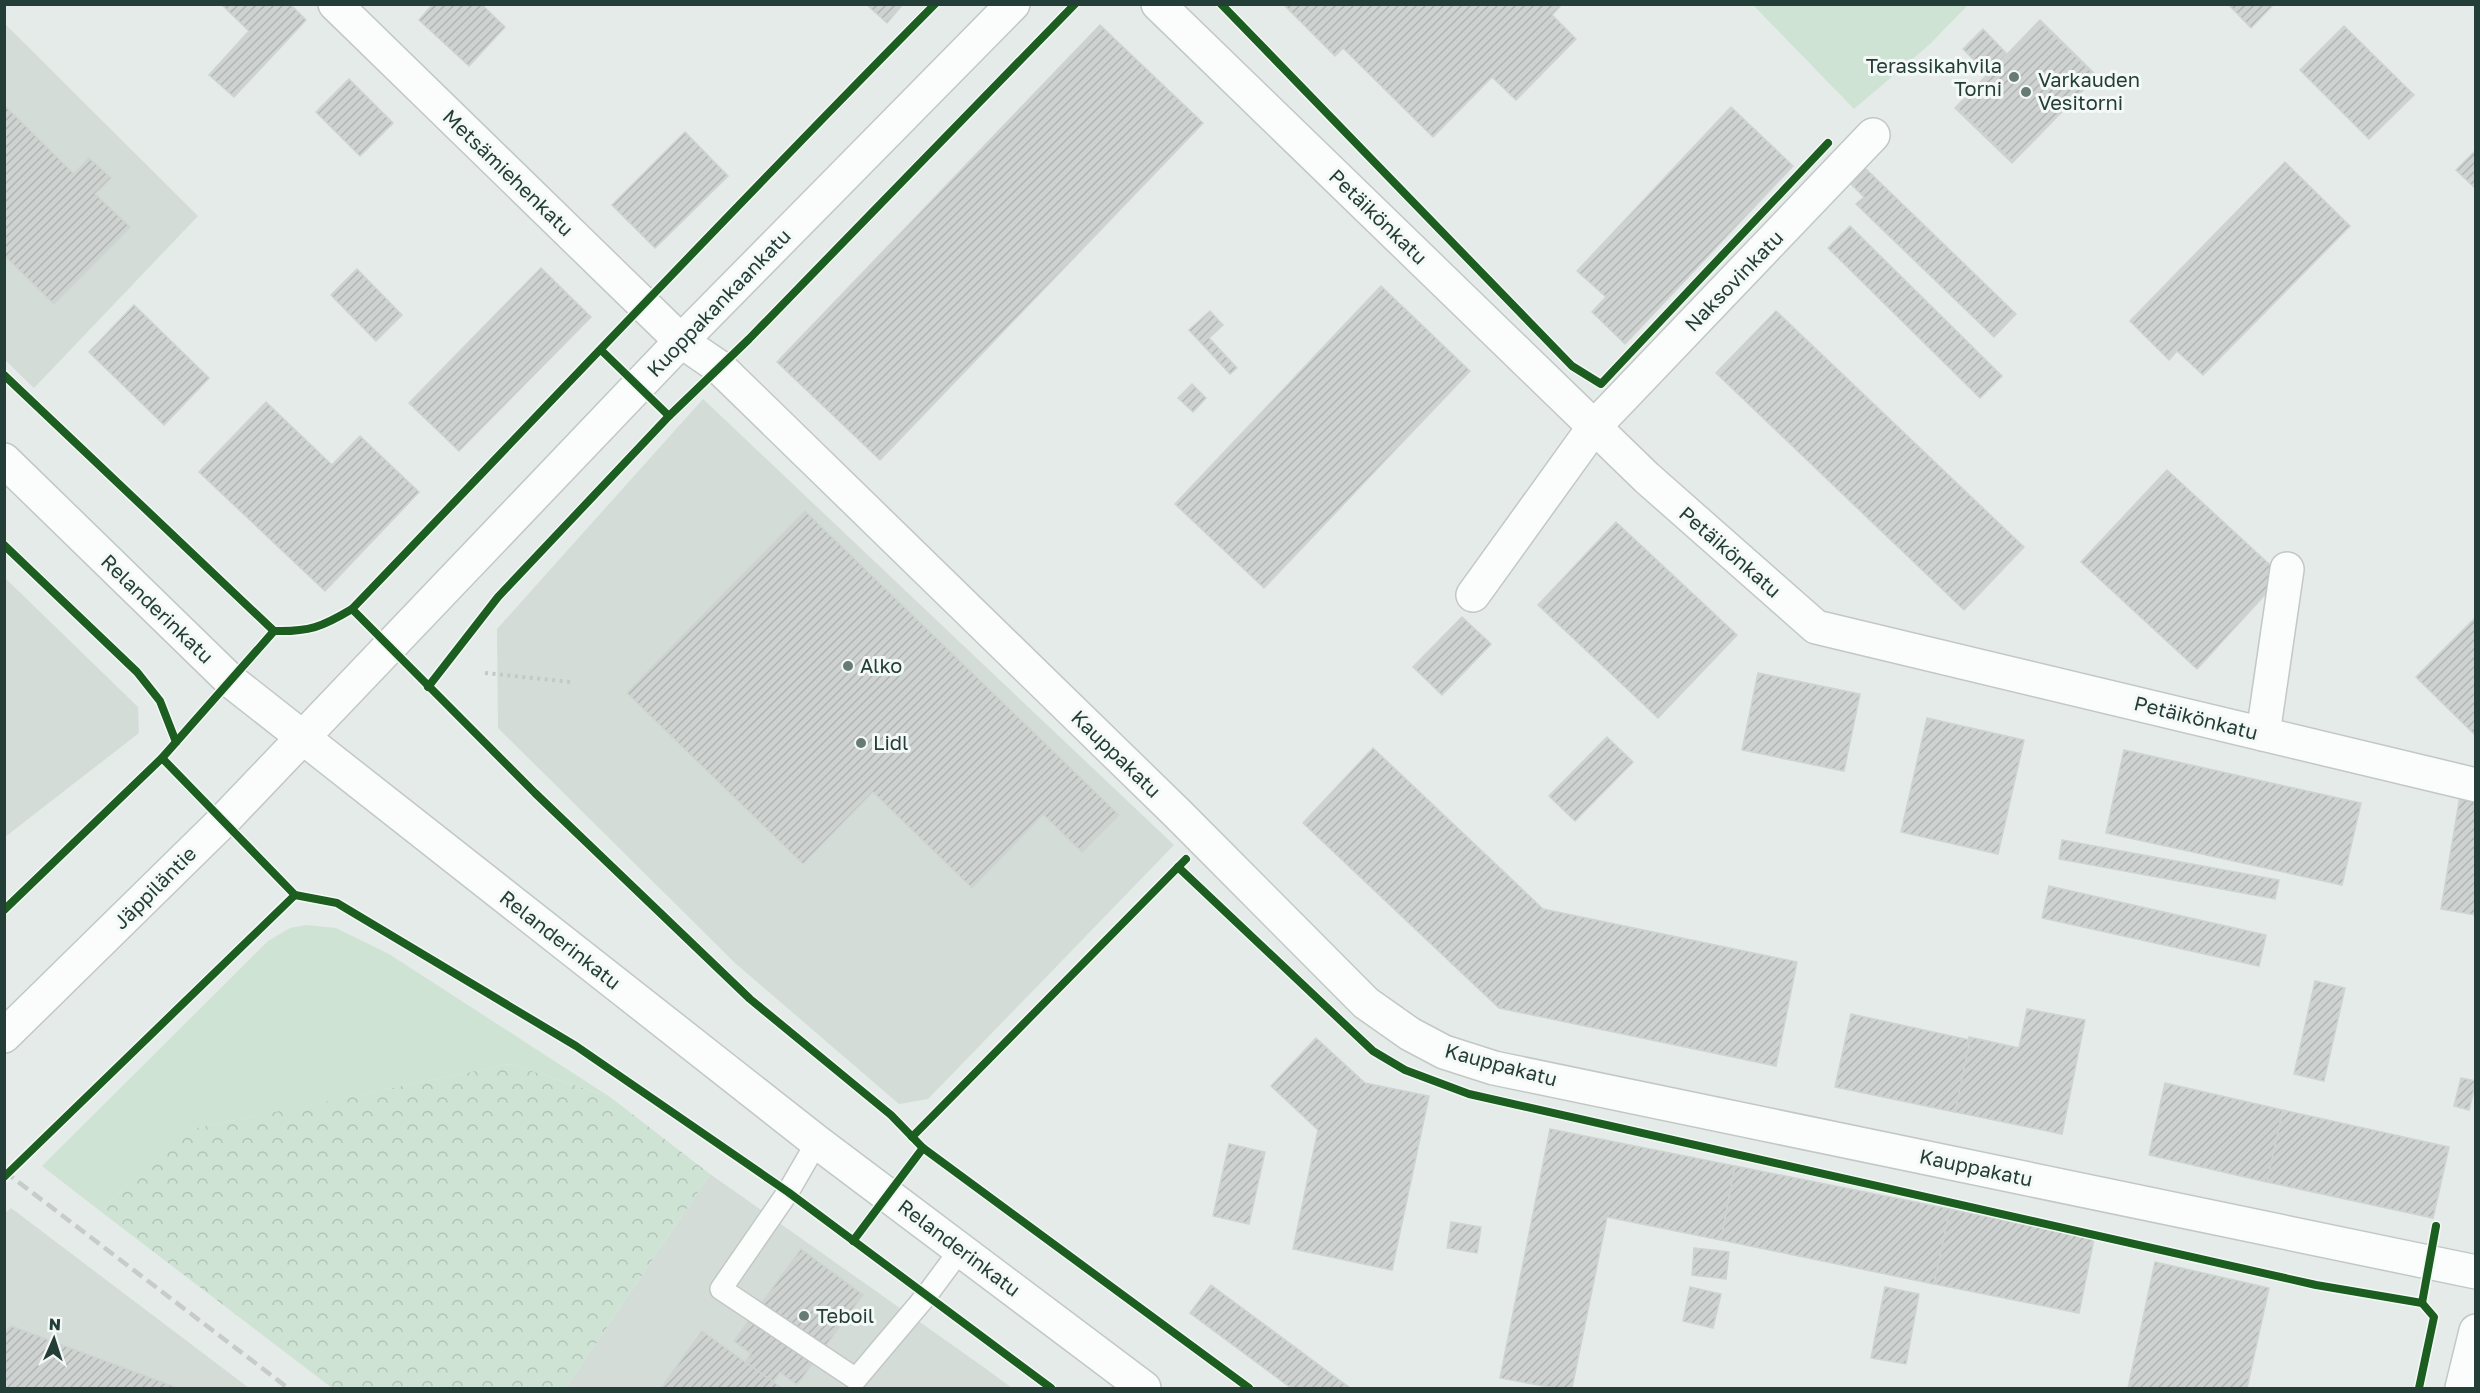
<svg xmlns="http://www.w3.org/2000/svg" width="2480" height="1393" viewBox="0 0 2480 1393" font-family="'Golos Text',sans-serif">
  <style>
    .built { fill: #d4dcd8 }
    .green { fill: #cfe3d5 }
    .forest { fill: url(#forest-crowns) }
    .building { fill: url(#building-hatch); stroke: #ced4d1; stroke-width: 1.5 }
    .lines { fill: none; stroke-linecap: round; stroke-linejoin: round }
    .lane-casing { stroke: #c2c8c5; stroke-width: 24 }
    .street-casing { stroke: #c2c8c5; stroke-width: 36 }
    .secondary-casing { stroke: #c1c8c5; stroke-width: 36 }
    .path { stroke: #c2cac7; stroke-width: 4; stroke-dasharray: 3 4.5; stroke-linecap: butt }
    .lane { stroke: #fbfcfc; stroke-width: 21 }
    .street { stroke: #fbfcfc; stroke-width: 33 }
    .secondary { stroke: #fbfcfc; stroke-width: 33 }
    .rail { stroke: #c7ccca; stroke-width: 4.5; stroke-dasharray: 12 6; stroke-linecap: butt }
    .cycleway-casing { stroke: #f4f9f7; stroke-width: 11 }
    .cycleway { stroke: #1b5e20; stroke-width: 8 }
    .poi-dot { fill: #677b75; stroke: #f4f9f7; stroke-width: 2 }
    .labels { text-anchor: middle; stroke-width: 6; stroke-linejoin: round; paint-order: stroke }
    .poi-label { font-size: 20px; fill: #233e37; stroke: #f4f9f7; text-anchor: start }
    .street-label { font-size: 20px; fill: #233e37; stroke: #f4f9f7 }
  </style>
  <defs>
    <pattern id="forest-crowns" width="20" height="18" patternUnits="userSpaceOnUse" patternTransform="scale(1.5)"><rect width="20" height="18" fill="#cfe3d5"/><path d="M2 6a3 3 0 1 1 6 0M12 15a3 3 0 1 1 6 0" fill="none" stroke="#b1c4b7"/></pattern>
    <pattern id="building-hatch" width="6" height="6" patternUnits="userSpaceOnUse" patternTransform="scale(1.5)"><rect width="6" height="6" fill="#ced3d1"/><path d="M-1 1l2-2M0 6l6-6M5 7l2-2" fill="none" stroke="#b1b6b4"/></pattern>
  </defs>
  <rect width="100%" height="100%" fill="#e5ebe8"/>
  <!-- built -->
  <g class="built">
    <polygon points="4,23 198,216 34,388 5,360"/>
    <polygon points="703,399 1174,845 928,1099 899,1104 735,963 498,728 497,629"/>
    <polygon points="4,577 138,707 139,733 5,837"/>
    <polygon points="710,1174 982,1366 1012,1388 566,1388"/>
    <polygon points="11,1208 249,1388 5,1388 4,1214"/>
  </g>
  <!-- green -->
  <g class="green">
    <polygon points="1753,5 1968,5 1929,45 1854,109"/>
    <polygon points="306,925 336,928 389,954 610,1097 510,1064 183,1131 100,1211 42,1166 268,941 290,928"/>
  </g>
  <!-- forest -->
  <polygon class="forest" points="510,1064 610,1097 710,1174 566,1388 332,1388 100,1211 182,1131"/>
  <!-- building -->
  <g class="building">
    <polygon points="221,4 290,4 306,20 234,97 209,75 249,31"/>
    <polygon points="433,4 481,4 505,27 469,66 419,20"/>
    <polygon points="866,4 903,4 887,23"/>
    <polygon points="1283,4 1562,4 1552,15 1576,39 1516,100 1492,77 1433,137 1343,48 1335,56"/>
    <polygon points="2228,4 2274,4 2251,28"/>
    <polygon points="2040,20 2097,76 2012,163 1955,108"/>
    <polygon points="2040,22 2096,76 2012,161 1957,108"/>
    <polygon points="1100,25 1203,123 880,460 777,362"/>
    <polygon points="2344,26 2414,95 2369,139 2300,70"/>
    <polygon points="1983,29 2007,54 1988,74 1963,49"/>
    <polygon points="349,79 393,123 360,156 316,112"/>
    <polygon points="4,105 74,174 89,158 111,178 95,194 130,227 54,304 4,255"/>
    <polygon points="1731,107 1793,166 1625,344 1592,312 1606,297 1577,271"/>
    <polygon points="685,132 728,176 655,248 612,205"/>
    <polygon points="2476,150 2476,189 2456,170"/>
    <polygon points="2285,162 2350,226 2203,375 2177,351 2169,360 2130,321"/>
    <polygon points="1865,168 2016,314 1994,337 1856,204 1864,197 1850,183"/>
    <polygon points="1850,226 2002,376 1980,398 1828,248"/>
    <polygon points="541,268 591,317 459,451 409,403"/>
    <polygon points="357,269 402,315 376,341 331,295"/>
    <polygon points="1381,286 1470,371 1264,588 1175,504"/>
    <polygon points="134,305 209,378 164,425 89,352"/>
    <polygon points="1210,311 1223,325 1209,338 1237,368 1230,374 1189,330"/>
    <polygon points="1776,311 2024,547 1964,610 1716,373"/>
    <polygon points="1192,384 1206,398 1193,412 1178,398"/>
    <polygon points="266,402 332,465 360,436 419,492 325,591 199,472"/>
    <polygon points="2167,470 2282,576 2197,669 2081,562"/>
    <polygon points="805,511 1119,815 1082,852 1043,814 972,888 873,792 803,864 627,693"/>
    <polygon points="1616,522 1737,635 1658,718 1538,605"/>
    <polygon points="1462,617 1491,644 1442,695 1413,667"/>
    <polygon points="2476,617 2476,736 2416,677"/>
    <polygon points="1758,673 1860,694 1844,771 1742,750"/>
    <polygon points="1927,718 2024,740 1998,854 1901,832"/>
    <polygon points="1607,737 1633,762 1575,821 1549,796"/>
    <polygon points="1373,748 1543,909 1797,962 1776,1066 1499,1008 1303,823"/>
    <polygon points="2124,750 2361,803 2342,885 2106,833"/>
    <polygon points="2461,790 2476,792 2476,915 2441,909"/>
    <polygon points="2062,840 2279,880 2275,899 2059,859"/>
    <polygon points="2049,886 2266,935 2259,966 2042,918"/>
    <polygon points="2315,981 2345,988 2324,1081 2294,1074"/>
    <polygon points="2027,1009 2085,1020 2062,1134 1955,1112 1969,1037 2019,1048"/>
    <polygon points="1851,1014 1970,1040 1955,1112 1835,1087"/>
    <polygon points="1316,1038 1365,1083 1429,1096 1392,1270 1293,1249 1318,1130 1271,1086"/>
    <polygon points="2461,1078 2476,1081 2469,1110 2454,1106"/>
    <polygon points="2165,1083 2283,1110 2267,1182 2149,1155"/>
    <polygon points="2283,1110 2449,1147 2433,1218 2267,1182"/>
    <polygon points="1550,1129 1735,1166 1721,1240 1607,1217 1572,1388 1555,1388 1500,1378"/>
    <polygon points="1229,1144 1265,1152 1249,1224 1213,1216"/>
    <polygon points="1735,1166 1950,1209 1934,1284 1721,1240"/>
    <polygon points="1950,1209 2094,1239 2079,1313 1934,1284"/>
    <polygon points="1451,1222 1481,1227 1477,1253 1447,1248"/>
    <polygon points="1694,1248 1729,1252 1726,1279 1692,1275"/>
    <polygon points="801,1249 863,1295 797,1385 780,1372 773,1382 745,1362 751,1354 734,1341"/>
    <polygon points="2155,1262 2269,1288 2247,1388 2128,1388"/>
    <polygon points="1211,1285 1350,1388 1291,1388 1190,1313"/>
    <polygon points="1690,1287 1721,1294 1713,1328 1683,1321"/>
    <polygon points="1885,1287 1919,1294 1906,1364 1871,1358"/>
    <polygon points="11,1326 178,1388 4,1388 4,1333"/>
    <polygon points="702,1331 745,1362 782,1388 661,1388"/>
  </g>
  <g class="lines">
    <!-- lane casing -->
    <g class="lane-casing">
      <polyline id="lane" points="817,1142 788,1192 721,1289 856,1379 926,1296 961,1249"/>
    </g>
    <!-- street casing -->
    <g class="street-casing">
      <g id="street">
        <polyline points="335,4 681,341 719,367 1177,813 1366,1003 1410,1034 1444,1052 1494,1068 2476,1272"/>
        <polyline points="1158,4 1647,478 1816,627 2476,785"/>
        <polyline points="1473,595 1594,427 1873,135"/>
        <polyline points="2263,734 2287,569"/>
        <polyline points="2462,1388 2476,1331"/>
      </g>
    </g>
    <!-- secondary casing -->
    <g class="secondary-casing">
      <g id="secondary">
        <polyline points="4,460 231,681 817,1142 1144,1388"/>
        <polyline points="4,1036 224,820 681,341 1013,4"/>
      </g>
    </g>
    <!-- path -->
    <polyline class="path" points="485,673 571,682"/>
    <!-- lane -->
    <use href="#lane" class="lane"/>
    <!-- street -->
    <use href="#street" class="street"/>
    <!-- secondary -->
    <use href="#secondary" class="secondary"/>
    <!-- rail -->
    <polyline class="rail" points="4,1171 288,1388"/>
    <!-- cycleway casing -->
    <g class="cycleway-casing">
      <g id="cycleway">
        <polyline points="1221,4 1572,366 1601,384 1828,143"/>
        <polyline points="601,350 669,416"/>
        <path d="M4 375 274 631C309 632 322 627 352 609 546 407 738 203 935 4"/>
        <polyline points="4,545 137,672 160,701 176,742"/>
        <polyline points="352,609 535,793 750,999 891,1115 923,1148 1249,1388"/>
        <polyline points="428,687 498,597 669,416 749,339 1075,4"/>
        <polyline points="162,758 295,895"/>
        <polyline points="1178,867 1373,1051 1405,1070 1469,1094 2316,1285 2422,1303 2434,1317 2419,1388"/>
        <polyline points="4,910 162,758 274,631"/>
        <polyline points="912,1137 1186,859"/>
        <polyline points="4,1177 295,895 337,903 576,1046 788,1192 1051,1388"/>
        <polyline points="853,1241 923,1148"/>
        <polyline points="2422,1303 2436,1226"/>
      </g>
    </g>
    <!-- cycleway -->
    <use href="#cycleway" class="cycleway"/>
  </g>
  <!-- markers -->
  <g class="poi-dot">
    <circle cx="2014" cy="77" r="6"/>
    <circle cx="2026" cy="92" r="6"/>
    <circle cx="848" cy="666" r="6"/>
    <circle cx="861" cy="743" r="6"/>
    <circle cx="804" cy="1316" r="6"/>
  </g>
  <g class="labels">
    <!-- poi labels -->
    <g class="poi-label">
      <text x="2002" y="73" text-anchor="end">Terassikahvila<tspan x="2002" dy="23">Torni</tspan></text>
      <text x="2038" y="87">Varkauden<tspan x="2038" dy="23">Vesitorni</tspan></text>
      <text x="860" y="673">Alko</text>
      <text x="873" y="750">Lidl</text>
      <text x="816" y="1323">Teboil</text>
    </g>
    <!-- street labels -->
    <g class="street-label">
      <text transform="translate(508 173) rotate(44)" y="7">Metsämiehenkatu</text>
      <text transform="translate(1378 217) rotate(44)" y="7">Petäikönkatu</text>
      <text transform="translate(1734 281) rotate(-46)" y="7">Naksovinkatu</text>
      <text transform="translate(719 303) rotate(-46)" y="7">Kuoppakankaankatu</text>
      <text transform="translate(1730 552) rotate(41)" y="7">Petäikönkatu</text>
      <text transform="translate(157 609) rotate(44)" y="7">Relanderinkatu</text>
      <text transform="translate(2196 718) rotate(14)" y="7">Petäikönkatu</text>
      <text transform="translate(1116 754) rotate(44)" y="7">Kauppakatu</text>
      <text transform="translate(155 888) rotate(-45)" y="7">Jäppiläntie</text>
      <text transform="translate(560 940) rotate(38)" y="7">Relanderinkatu</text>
      <text transform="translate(1501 1065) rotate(15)" y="7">Kauppakatu</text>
      <text transform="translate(1976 1168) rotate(12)" y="7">Kauppakatu</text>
      <text transform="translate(959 1248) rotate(37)" y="7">Relanderinkatu</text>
    </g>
  </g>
  <!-- border -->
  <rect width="2480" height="1393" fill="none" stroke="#233e37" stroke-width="12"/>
  <!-- north arrow -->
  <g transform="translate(54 1339) rotate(3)" stroke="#f4f9f7" stroke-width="4.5" paint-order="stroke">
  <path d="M0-4.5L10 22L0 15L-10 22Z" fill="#233e37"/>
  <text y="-9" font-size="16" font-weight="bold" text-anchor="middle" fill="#233e37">N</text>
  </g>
</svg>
